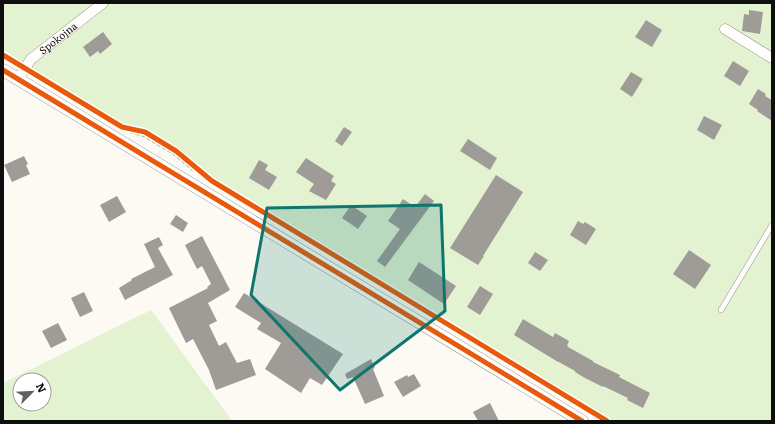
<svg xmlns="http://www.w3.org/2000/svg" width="775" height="424" viewBox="0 0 775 424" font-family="Literata,serif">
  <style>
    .green { fill: #e3f2d1; fill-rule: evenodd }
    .building { fill: #9f9c98 }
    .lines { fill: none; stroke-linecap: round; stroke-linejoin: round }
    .service-casing { stroke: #959491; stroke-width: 6 }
    .minor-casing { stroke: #959491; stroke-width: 11 }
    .tertiary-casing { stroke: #959491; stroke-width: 13 }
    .path { stroke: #b8b8b6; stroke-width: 2.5; stroke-dasharray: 4 2; stroke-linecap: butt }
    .service { stroke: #fffefd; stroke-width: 5 }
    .minor { stroke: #fffefd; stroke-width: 10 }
    .tertiary { stroke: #fffefd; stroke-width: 12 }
    .cycleway-casing { stroke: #fff; stroke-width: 8 }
    .cycleway { stroke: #e8590c; stroke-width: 5 }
    .marked { fill: #0f766e; fill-opacity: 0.2; stroke: #0f766e; stroke-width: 3; stroke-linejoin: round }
    .labels { text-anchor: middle; stroke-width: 4; stroke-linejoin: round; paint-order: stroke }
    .street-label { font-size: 10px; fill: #0e0e0e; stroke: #fff }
  </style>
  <rect width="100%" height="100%" fill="#fcfaf2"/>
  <!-- green -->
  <g class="green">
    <polygon points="3,3 772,3 772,421 612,421 214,180 178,150 146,130 122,124 3,50"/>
    <path d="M151 310 232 421H3V383ZM20 380H44V404H20Z"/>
  </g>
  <!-- building -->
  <g class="building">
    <polygon points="749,10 763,12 760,34 742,31 744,14 749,15"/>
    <polygon points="646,20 662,30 652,47 635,37"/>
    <polygon points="103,32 112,44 100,54 98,51 90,57 83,47"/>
    <polygon points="733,61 749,71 740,86 724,76"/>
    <polygon points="631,72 643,79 632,97 620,89"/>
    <polygon points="758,89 766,94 765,96 772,100 772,121 757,111 758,110 749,104"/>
    <polygon points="704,116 722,125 714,140 697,130"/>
    <polygon points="344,127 352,132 342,146 335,141"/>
    <polygon points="468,139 497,158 490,170 460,151"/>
    <polygon points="24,156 28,164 26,165 30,174 12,182 4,165"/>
    <polygon points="306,158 334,176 331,181 336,184 326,200 309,191 314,184 296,172"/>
    <polygon points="259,160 268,165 265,170 277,177 269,190 249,178"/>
    <polygon points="496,175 523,192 483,256 484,256 478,265 450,248"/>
    <polygon points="425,194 434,201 385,267 377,261 400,229 388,221 403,199 415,207"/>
    <polygon points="117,196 126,212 109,222 100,205"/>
    <polygon points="351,205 367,216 358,229 342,218"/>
    <polygon points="176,215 188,223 183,232 170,224"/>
    <polygon points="578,221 583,224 585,222 596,229 586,245 570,235"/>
    <polygon points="202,236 230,290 208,303 217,321 209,325 219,346 226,342 237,363 250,359 256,375 216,390 209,370 193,339 186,343 169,308 208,288 207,287 211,284 202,266 197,269 185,245"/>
    <polygon points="159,237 163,245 158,248 173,275 125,300 119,288 132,280 131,279 155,267 144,244"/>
    <polygon points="689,250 711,265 695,289 673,274"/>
    <polygon points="535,252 548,260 540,271 528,263"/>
    <polygon points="419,262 456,286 444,304 408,280"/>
    <polygon points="480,286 493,294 480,315 467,307"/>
    <polygon points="84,292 93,311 80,317 71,298"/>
    <polygon points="244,293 343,354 322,385 310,378 301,393 265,369 281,343 257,329 261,323 235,307"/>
    <polygon points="523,319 553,337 555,333 569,341 567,346 568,346 568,347 593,361 593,362 620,375 619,377 650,393 643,408 627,400 628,398 603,386 603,387 585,378 575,372 575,371 559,362 558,362 514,335"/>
    <polygon points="58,323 67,340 51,348 42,331"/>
    <polygon points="371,359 375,368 373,369 384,396 365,404 353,377 347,379 345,374"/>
    <polygon points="414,374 421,386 403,397 394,382 407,375 408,377"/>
    <polygon points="490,403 499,421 478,421 473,412"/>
  </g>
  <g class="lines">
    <!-- service casing -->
    <g class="service-casing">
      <polyline id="service" points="721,310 772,225"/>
    </g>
    <!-- minor casing -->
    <g class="minor-casing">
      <g id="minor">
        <polyline points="725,29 772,58"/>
        <path id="s1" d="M18 79 31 59 103 3"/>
      </g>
    </g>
    <!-- tertiary casing -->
    <g class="tertiary-casing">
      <polyline id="tertiary" points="3,70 582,421"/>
    </g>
    <!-- path -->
    <g class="path">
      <polyline points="130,132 144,136 174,154 193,170"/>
      <polyline points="593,416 601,421"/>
    </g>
    <!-- service -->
    <use href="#service" class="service"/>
    <!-- minor -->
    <use href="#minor" class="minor"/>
    <!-- tertiary -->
    <use href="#tertiary" class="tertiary"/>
    <!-- cycleway casing -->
    <g class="cycleway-casing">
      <g id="cycleway">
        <polyline points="3,55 122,127 145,132 176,151 212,181 607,421"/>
        <polyline points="3,70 582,421"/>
      </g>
    </g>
    <!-- cycleway -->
    <use href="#cycleway" class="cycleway"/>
  </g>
  <!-- marked area -->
  <path class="marked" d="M441 205 445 311 340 390 251 295 267 208Z"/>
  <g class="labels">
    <!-- street labels -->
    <g class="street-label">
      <text dy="4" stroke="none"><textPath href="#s1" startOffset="58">Spokojna</textPath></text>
    </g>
  </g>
  <!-- border -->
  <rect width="775" height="424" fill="none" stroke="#0e0e0e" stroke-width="8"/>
  <!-- north arrow -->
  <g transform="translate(32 392) rotate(66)"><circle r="19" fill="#ffffff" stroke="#9f9f9f"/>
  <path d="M0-3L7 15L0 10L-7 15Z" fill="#61615e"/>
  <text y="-6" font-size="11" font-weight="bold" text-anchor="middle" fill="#0e0e0e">N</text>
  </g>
</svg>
